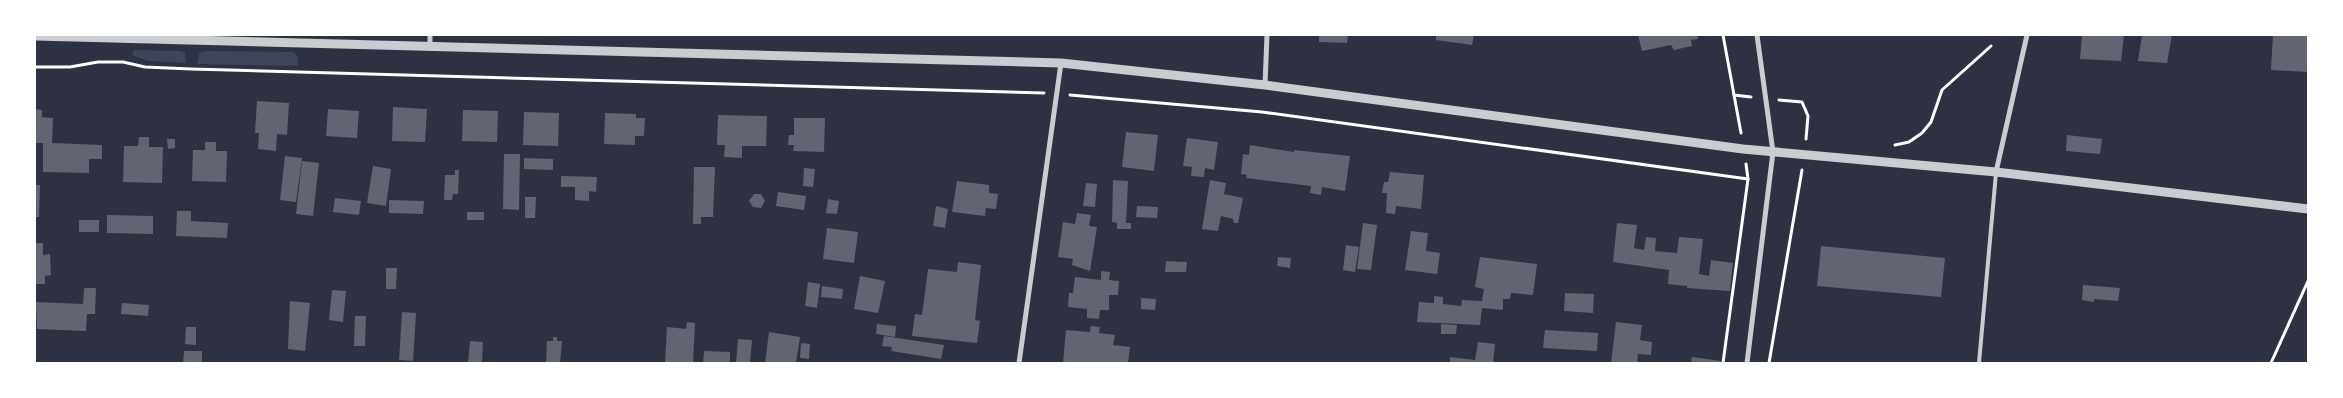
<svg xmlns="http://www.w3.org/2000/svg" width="2343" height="398" viewBox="0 0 2343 398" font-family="'Alegreya Sans',sans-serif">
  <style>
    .green { fill: #3c4559 }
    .building { fill: #626471 }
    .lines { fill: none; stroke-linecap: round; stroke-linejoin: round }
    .path { stroke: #fff; stroke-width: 3 }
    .service { stroke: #caccd0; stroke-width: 4 }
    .minor { stroke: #caccd0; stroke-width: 5 }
    .tertiary { stroke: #caccd0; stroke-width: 9 }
  </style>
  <rect width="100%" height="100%" fill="#2d3142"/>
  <!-- green -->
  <g class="green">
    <polygon points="134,50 181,51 185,53 186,63 148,61 132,55"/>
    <polygon points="206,51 294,52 298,58 298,66 197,64 199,53"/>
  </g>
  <!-- building -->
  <g class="building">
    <polygon points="1319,35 1348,35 1347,43 1319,42"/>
    <polygon points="1436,35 1474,35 1472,45 1436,40"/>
    <polygon points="1638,35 1697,35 1698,39 1691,40 1692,46 1674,50 1671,45 1642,51"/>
    <polygon points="2082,35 2124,35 2121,61 2080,59"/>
    <polygon points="2142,35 2172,35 2167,63 2138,61"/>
    <polygon points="2273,35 2308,35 2308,72 2271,70"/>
    <polygon points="257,101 289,103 287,135 277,134 276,151 258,149 259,133 255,133"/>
    <polygon points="393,107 427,109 425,142 392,141"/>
    <polygon points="35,109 42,110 42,117 53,118 52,143 102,145 102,159 89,159 89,173 43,172 43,143 35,143"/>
    <polygon points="328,109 359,111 357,138 326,136"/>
    <polygon points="463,110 498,111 497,142 462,141"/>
    <polygon points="524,112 559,113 558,146 523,145"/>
    <polygon points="605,113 636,114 636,118 645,118 644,136 635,136 635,145 604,144"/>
    <polygon points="718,115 767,116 766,146 742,146 742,158 724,157 725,145 717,145"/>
    <polygon points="794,118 825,118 824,152 793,151 794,145 788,145 789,135 794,135"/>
    <polygon points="1126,132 1158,135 1154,171 1122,167"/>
    <polygon points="2067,135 2102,139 2100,154 2066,151"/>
    <polygon points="139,137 149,137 149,147 163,147 162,183 123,182 124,146 138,146"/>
    <polygon points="1187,138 1218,142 1214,170 1205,168 1204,177 1191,176 1192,167 1183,166"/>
    <polygon points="167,139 175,139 175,148 168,149"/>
    <polygon points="205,142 216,142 216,151 227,151 226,182 192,181 193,150 205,150"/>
    <polygon points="1250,145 1294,152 1294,150 1350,156 1345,191 1322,187 1321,195 1310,193 1311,186 1246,178 1247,175 1241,174 1243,154 1249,155"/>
    <polygon points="504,154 520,154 519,210 503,209"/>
    <polygon points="285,156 302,158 296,202 280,200"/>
    <polygon points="524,158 553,159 553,170 524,169"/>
    <polygon points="302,161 319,163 313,216 296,214"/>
    <polygon points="373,166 391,169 386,206 367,203"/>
    <polygon points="694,167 715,167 713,217 701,217 701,224 693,224"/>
    <polygon points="804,168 815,169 813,187 803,186"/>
    <polygon points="455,170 459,170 458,194 453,194 452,200 444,200 445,175 455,175"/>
    <polygon points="1390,172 1424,175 1421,209 1396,206 1395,214 1386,213 1387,193 1382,193 1384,182 1388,182"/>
    <polygon points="561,176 597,177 596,192 589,191 589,201 575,200 575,187 561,187"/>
    <polygon points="1113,180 1128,181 1126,223 1131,223 1131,229 1117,229 1117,223 1112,222"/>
    <polygon points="1210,180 1226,183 1224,194 1243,198 1238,223 1234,223 1233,219 1221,216 1218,231 1202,229"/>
    <polygon points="957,181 989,185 989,193 998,194 996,209 986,208 985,216 952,212"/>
    <polygon points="1086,183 1097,184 1095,207 1083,206"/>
    <polygon points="35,185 40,185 39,217 35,217"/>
    <polygon points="778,192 806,196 804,210 776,206"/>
    <polygon points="754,194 761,194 765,201 761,208 753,207 749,201"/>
    <polygon points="525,197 536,197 535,218 525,218"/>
    <polygon points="335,198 361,201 359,215 333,212"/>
    <polygon points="828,199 839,201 837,214 826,213"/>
    <polygon points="389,200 424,201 423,214 389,213"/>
    <polygon points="936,206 948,209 945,228 933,226"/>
    <polygon points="1137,206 1158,207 1157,218 1136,217"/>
    <polygon points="177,211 191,211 191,221 228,223 227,238 176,236"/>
    <rect x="467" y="212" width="17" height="8"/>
    <polygon points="1077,213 1091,215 1089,226 1097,227 1090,271 1072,265 1073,259 1058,257 1063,222 1075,224"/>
    <polygon points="107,215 153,216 153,234 107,233"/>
    <rect x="79" y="220" width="20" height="12"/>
    <polygon points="1363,223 1377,225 1371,270 1357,269"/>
    <polygon points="1617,223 1637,225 1634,248 1644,250 1646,237 1656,238 1655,251 1677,253 1679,237 1703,239 1699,274 1709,276 1711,260 1733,263 1730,291 1687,288 1687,286 1668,284 1669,270 1613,262"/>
    <polygon points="827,228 858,232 854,263 823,259"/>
    <polygon points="1411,231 1428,233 1426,251 1440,253 1437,274 1405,270"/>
    <polygon points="35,243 43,243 43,255 50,254 51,275 45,276 45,284 35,284"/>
    <polygon points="1346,245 1359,247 1355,272 1343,270"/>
    <polygon points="1821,246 1945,258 1941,297 1817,286"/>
    <polygon points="1278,257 1291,258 1290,268 1277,266"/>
    <polygon points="1480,257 1537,264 1533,295 1511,293 1510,299 1503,299 1503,310 1482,308 1480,325 1417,322 1419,302 1434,303 1434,296 1443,297 1443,304 1461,306 1462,300 1482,301 1484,289 1475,287"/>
    <polygon points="1166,261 1187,262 1186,272 1165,272"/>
    <polygon points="958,262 981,265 975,320 980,321 977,343 912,336 915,314 922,315 928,269 957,272"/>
    <polygon points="386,268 397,268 396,289 386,289"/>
    <polygon points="1101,271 1110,272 1109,280 1119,281 1118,295 1109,295 1109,310 1100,310 1099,319 1087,318 1087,309 1068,307 1069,293 1073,293 1075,277 1101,280"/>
    <polygon points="860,276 885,281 878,313 854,309"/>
    <polygon points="808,282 820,284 817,308 805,306"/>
    <polygon points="2083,285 2120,288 2118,301 2094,299 2094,302 2082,300"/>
    <polygon points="822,286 843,289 842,299 821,297"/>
    <polygon points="84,288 96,288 95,314 87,314 86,331 37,329 36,302 83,304"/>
    <polygon points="332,290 346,291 343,322 329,320"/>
    <polygon points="1565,293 1594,294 1593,313 1564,311"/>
    <polygon points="1141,298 1156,299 1155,310 1141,309"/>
    <polygon points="290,301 310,303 305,351 288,349"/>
    <polygon points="122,303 149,305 148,316 121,314"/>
    <polygon points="402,312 416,313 413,361 399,360"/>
    <polygon points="355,316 366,316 365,346 354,346"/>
    <polygon points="687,322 695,323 693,363 665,363 667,327 686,329"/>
    <polygon points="1616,322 1642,325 1640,340 1652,342 1651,355 1638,354 1637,363 1611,363"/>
    <polygon points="877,324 896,326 895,337 876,334"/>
    <polygon points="1441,324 1457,325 1456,334 1441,334"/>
    <polygon points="1091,326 1100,327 1099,333 1115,335 1113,345 1130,347 1128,363 1063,363 1066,330 1090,332"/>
    <polygon points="186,327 196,327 196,345 185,344"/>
    <polygon points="1545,330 1598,333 1597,351 1543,348"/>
    <polygon points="769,332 800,337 796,363 765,363"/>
    <polygon points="884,336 944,345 941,359 891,351 892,347 882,346"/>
    <polygon points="553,337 557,337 557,341 562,341 560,363 546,363 547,341 553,341"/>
    <polygon points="738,339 752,340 750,363 736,363"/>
    <polygon points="470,341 483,342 482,363 468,363"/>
    <polygon points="1478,342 1495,344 1493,363 1450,363 1450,357 1475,360"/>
    <polygon points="801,343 810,344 809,359 800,358"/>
    <polygon points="184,351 202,351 202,363 183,363"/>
    <polygon points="704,351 730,352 730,363 703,363"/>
    <polygon points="1692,357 1721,361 1720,363 1691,363"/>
  </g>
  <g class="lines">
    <!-- path -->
    <g class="path">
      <polyline points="1723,35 1741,133"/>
      <polyline points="35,67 70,67 98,62 123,62 145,67 191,69 1044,93"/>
      <polyline points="1070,95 1262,112 1748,179 1746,164"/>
      <polyline points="1734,95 1751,97"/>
      <polyline points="1779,100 1802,102 1808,116 1806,139"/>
      <polyline points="1895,145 1909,142 1922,133 1931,122 1942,90 1991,46"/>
      <polyline points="1723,363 1748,179"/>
      <polyline points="1769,363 1802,170"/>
      <polyline points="2271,363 2308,281"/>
    </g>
    <!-- service -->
    <polyline class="service" points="1979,363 1996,173"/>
    <!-- minor -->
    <g class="minor">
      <polyline points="430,35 430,47"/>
      <polyline points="1265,85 1267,35"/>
      <polyline points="1996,172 2027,35"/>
      <polyline points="1019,363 1061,63"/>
      <polyline points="1747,363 1773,152 1757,35"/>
    </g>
    <!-- tertiary -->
    <polyline class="tertiary" points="35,36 1061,63 1265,85 1743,149 1996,172 2308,209"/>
  </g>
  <!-- border -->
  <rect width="2343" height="398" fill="none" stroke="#ffffff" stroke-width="72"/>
</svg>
